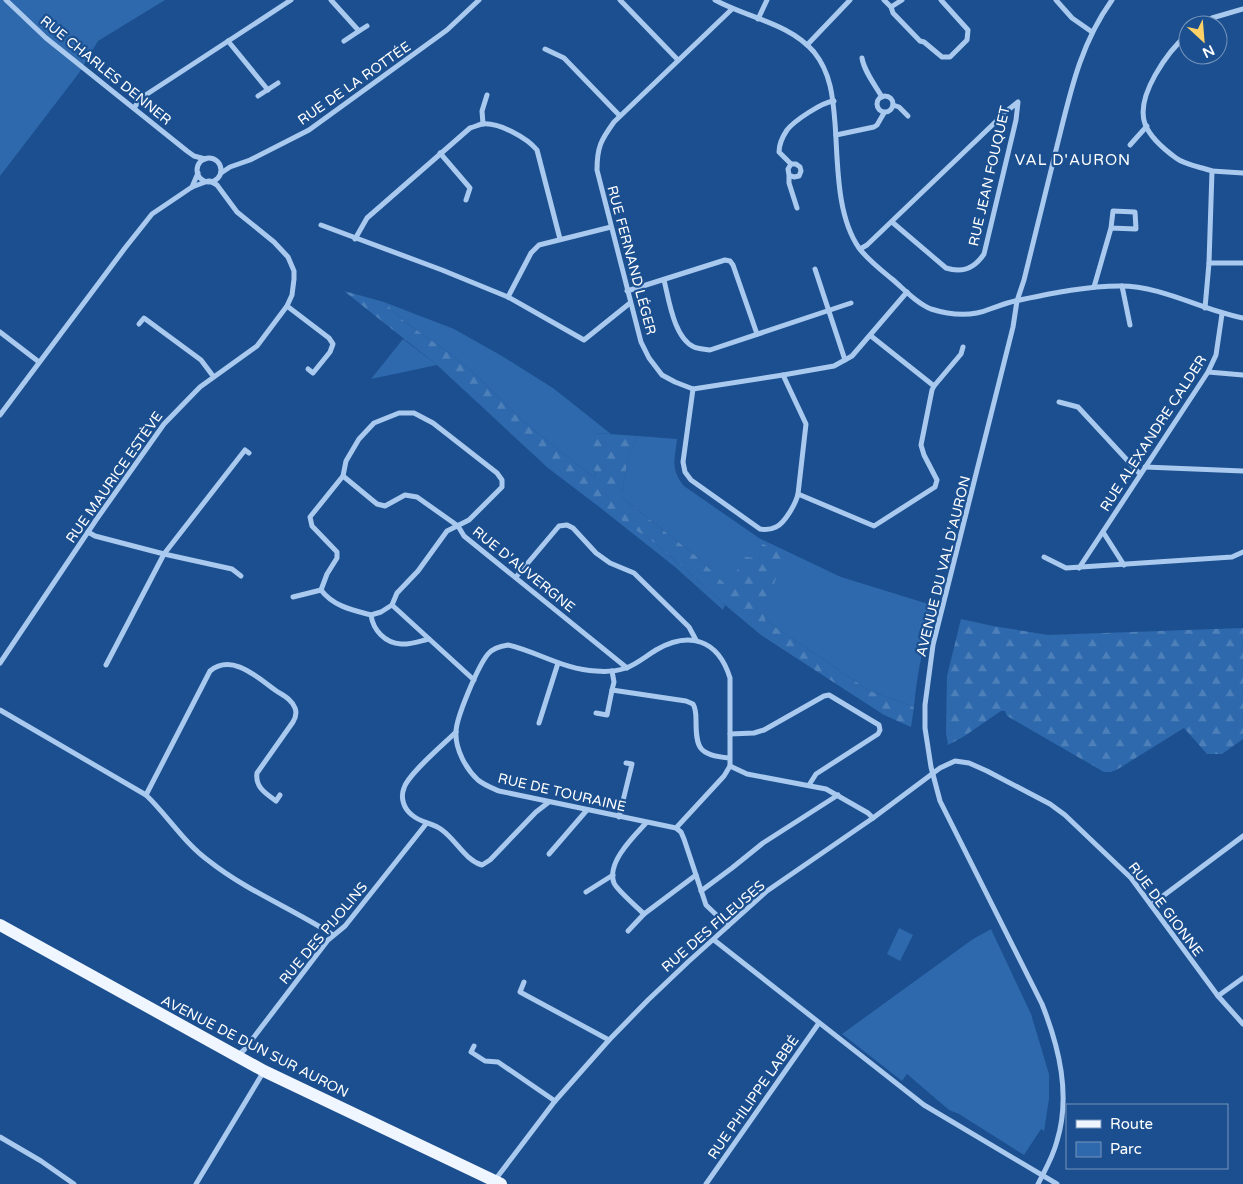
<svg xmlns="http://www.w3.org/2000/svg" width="1243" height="1184" viewBox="0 0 1243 1184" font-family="'Varela Round',sans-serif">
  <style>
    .green { fill: #2e69ad }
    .forest { fill: url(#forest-firs) }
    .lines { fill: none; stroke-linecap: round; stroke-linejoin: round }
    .street { stroke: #a9c9ee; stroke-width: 5 }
    .primary { stroke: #f0f6ff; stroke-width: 12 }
    .labels { text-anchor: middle; stroke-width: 4.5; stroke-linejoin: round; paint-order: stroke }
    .street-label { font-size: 14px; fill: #fff; stroke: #1b4f8f }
    .neighbourhood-label { font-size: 15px; letter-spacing: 1px; fill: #fff; stroke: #1b4f8f }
  </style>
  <defs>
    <pattern id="forest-firs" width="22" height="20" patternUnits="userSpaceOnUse" patternTransform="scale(1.25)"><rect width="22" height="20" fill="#2e69ad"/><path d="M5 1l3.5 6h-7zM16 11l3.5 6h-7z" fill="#4d80b9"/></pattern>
  </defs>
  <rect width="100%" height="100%" fill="#1b4f8f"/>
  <!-- green -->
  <g class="green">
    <polygon points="0,0 165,0 98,41 79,73 0,176"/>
    <polygon points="384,302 454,329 502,356 553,388 611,434 595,433 596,472 594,478 525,423 478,377 451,354 405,322"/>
    <polygon points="403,339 437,365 371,379"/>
    <path d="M638 436 677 439C675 461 670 468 684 486L759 538 841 577 935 606C924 640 917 672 914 707L870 691 765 620 762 545 759 560 731 591 696 556 621 497 628 458Z"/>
    <polygon points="601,505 659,546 725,605 723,610 675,567 598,506"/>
    <polygon points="899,928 913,935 900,961 887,954"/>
    <polygon points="991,929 1031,1014 1049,1074 1049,1099 1044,1131 1041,1129 1024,1155 959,1114 949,1110 907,1074 902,1081 842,1034 973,939"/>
  </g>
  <!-- forest -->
  <g class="forest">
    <polygon points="344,291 384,302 405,322 451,354 478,377 525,423 594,478 596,472 592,468 594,433 638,436 628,458 621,497 696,556 731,590 742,556 759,559 762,544 783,550 765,620 870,691 914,707 911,727 884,715 761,635 725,605 659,546 601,506 598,506 548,468 437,365"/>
    <polygon points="961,619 993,626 1048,635 1243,628 1243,739 1222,754 1207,754 1184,728 1118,769 1111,772 1104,772 1007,716 1005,711 1001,711 963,737 948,745 946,733 947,676"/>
  </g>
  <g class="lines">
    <!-- street -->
    <g class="street">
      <polyline points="6,0 46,38 187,151 194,156 205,159"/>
      <polyline points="331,0 359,31 367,26"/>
      <polyline points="620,0 678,60"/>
      <path d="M715 0C748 18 789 23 814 52 831 73 833 98 835 123 838 162 836 215 859 248 868 260 881 270 892 279 904 289 916 303 931 309 950 315 971 317 990 309 999 306 1006 303 1015 301 1049 294 1085 286 1120 286 1163 286 1201 310 1243 318"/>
      <polyline points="884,0 891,7 893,13 920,41 924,42 942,57 950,57 967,40 968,30 941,0"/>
      <polyline points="1056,0 1072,18 1092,32"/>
      <polyline points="891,7 902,0"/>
      <path d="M732 9 614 122C601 140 597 147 597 170L641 342 649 358 662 375 675 382 693 389 783 375 834 366 852 356 907 292"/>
      <polyline points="758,19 767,0"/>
      <polyline points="1201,25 1212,18 1243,9"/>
      <path d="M1188 34C1168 51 1135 96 1145 124 1150 137 1165 150 1176 158 1185 165 1201 167 1212 171L1209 263 1205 308"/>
      <polyline points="228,41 268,90"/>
      <polyline points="344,41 359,31"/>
      <polyline points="807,45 850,0"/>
      <polyline points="545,49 564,58 620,116"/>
      <path d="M862 58C864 71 875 85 882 97"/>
      <circle cx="885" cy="104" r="8"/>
      <polyline points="258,96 278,83"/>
      <polyline points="893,105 899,107 908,116"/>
      <polyline points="134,108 141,98 291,0"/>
      <polyline points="483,124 482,111 487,95"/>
      <polyline points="836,135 874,127 877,125 884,113"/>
      <polyline points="1130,145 1147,126"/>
      <polyline points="440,153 470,188 466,200"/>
      <circle cx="209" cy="170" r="12"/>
      <path d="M791 164 779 152C779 145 783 136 787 130 794 121 822 102 834 101"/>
      <polyline points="1212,171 1243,173"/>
      <polyline points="221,173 230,167 250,160 309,130 447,30 479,0"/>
      <polyline points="789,175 794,177 799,176 801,171 800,167 796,164 791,164 788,169 789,175 789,183 797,208"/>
      <polyline points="192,187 198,173"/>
      <polyline points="321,225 442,270 508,297 584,340 630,303"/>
      <path d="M355 239 367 218 470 128C474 127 478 125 482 124 499 122 527 138 537 150L560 239"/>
      <path d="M860 249 867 245 1008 110 1018 102 1016 120 984 254C974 269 962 273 946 268L892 222"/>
      <polyline points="1209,263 1243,263"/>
      <polyline points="815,269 845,360"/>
      <path d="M664 280C669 300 674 338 694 347 698 349 705 349 710 350L851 303"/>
      <polyline points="1122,286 1130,325"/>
      <polyline points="1094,287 1111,228 1136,229 1135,212 1113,211 1111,228"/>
      <polyline points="627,291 725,260 730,261 733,265 757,334"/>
      <polyline points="508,297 531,253 539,245 611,227"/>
      <polyline points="287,306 329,338 333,344 330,352 313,373 308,369"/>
      <polyline points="139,324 144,318 201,360 213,376"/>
      <polyline points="0,332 39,362"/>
      <polyline points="1208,372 1243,375"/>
      <polyline points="783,375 806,424 798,494"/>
      <polyline points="934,386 961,354 963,347"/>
      <path d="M693 389 683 462 685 472 691 480 760 529C766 530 770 530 776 527 785 523 796 503 798 494L874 526 935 487 937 480 924 455 921 445 932 390 934 386 871 336"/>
      <polyline points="1059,402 1078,407 1140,474"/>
      <polyline points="0,415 125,248 152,214 192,187 208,181"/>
      <polyline points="1145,467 1243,471"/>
      <polyline points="343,476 377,504 385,506 405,495 417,497 458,526 464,536 627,668"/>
      <polyline points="88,532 95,536 164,554 232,569 241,576"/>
      <polyline points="1103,532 1124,565"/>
      <polyline points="1044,557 1066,568 1232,557 1243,552"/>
      <polyline points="1079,568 1208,372 1216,355 1222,314"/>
      <polyline points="516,577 559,526 567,525 573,528 596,553 610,563 634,573 689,627 696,640"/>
      <polyline points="293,597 321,590"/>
      <polyline points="392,605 474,680"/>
      <path d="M371 615 381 612 392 605 397 593 418 571 447 531 469 520 502 487V480L497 473 433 423 414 413H399L374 423 359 439 346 461 343 476 310 517 312 526 337 552V558L327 574 321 590C333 606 352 610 371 615 373 630 385 643 401 644 409 645 420 641 429 639"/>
      <polyline points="0,663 96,520 164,424 200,387 257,346 287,306 292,295 294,279 294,271 288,257 274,242 237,212 217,185 210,181"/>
      <polyline points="106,665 164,554 245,450 249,453"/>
      <path d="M612 671 614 682 612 690 686 701 693 704C696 709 696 714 696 720 696 749 699 755 729 758"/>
      <path d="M0 710 146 795C168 816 184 843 209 861 247 891 293 909 333 935"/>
      <polyline points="596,713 607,715 612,690"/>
      <polyline points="539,723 558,663"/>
      <path d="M456 732C444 744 408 774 404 788 400 798 404 809 412 815 421 823 433 823 442 830 456 840 465 860 482 865L490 860 536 812 549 802"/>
      <polyline points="730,734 754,733 764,730 824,696 829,695 879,725 880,730 878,734 816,774 809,785"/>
      <path d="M146 795 210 671C232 653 257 677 275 690 282 695 292 699 295 708 297 713 296 717 293 722L257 773C255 787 265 793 276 801L280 795"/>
      <polyline points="619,817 632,764 626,763"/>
      <path d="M646 823C634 836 606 863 614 883 617 890 637 907 644 914L696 875"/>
      <polyline points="676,828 724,776 730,766"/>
      <polyline points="549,854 587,810"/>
      <polyline points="701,891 732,868 763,843 838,795"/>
      <polyline points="586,892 613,875"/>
      <polyline points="1151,905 1243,836"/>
      <path d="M728 926 706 905 684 839 681 832 676 828 499 791C492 788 484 785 478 780 466 769 455 749 456 732 456 718 478 666 488 654 493 648 501 646 508 645 538 652 565 670 596 671 606 672 617 671 626 668 637 664 646 656 656 650 689 631 718 639 730 678V766L747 774 826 789 868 813 873 818"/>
      <polyline points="628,931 644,914"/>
      <polyline points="714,940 924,1105 1057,1184"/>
      <polyline points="524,982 520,992 609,1040"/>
      <polyline points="1218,996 1243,978"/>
      <polyline points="474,1046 471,1052 485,1061 498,1062 555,1101"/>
      <polyline points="237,1056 244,1050 328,940 345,926 426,824"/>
      <polyline points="0,1137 41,1161 74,1184"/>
      <polyline points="495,1180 555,1101 609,1040 648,1000 688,962 767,891 873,818 940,768 955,761 969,763 987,771 1050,804 1065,815 1131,878 1218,996 1243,1024"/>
      <polyline points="196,1184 264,1071"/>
      <polyline points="706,1184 819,1023"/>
      <path d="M1038 1184C1045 1170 1053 1157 1057 1141 1071 1095 1059 1047 1042 1004L940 801 931 767 925 728V705L933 645 1013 327 1017 301 1024 280C1035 235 1046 191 1057 146 1070 94 1080 44 1112 0"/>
    </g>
    <!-- primary -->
    <polyline class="primary" points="0,925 264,1071 501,1184"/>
  </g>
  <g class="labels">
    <!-- street labels -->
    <g class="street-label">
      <text transform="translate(106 70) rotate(39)" y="5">RUE CHARLES DENNER</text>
      <text transform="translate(354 83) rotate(-35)" y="5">RUE DE LA ROTTÉE</text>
      <text transform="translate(989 176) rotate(-77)" y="5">RUE JEAN FOUQUET</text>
      <text transform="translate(632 260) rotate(75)" y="5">RUE FERNAND LÉGER</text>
      <text transform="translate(1153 433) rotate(-57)" y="5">RUE ALEXANDRE CALDER</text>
      <text transform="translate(114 477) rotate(-55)" y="5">RUE MAURICE ESTÈVE</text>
      <text transform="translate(943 566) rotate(-76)" y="5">AVENUE DU VAL D'AURON</text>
      <text transform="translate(524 569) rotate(39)" y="5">RUE D'AUVERGNE</text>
      <text transform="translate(562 792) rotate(13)" y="5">RUE DE TOURAINE</text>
      <text transform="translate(1166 909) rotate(53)" y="5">RUE DE GIONNE</text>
      <text transform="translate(713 926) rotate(-41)" y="5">RUE DES FILEUSES</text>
      <text transform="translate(323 933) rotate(-50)" y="5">RUE DES PIJOLINS</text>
      <text transform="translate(255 1046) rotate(27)" y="5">AVENUE DE DUN SUR AURON</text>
      <text transform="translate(753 1097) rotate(-55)" y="5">RUE PHILIPPE LABBÉ</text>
    </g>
    <!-- neighbourhood labels -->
    <g class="neighbourhood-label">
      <text x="1073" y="165">VAL D'AURON</text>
    </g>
  </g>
  <!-- legend -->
  <rect x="1066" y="1104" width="162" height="65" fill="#1b4f8f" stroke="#7695bc"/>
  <rect x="1076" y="1120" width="25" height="8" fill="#f0f6ff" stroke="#7695bc"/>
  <text x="1110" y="1129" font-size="15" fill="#ffffff">Route</text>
  <rect x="1076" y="1142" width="25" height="15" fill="#2e69ad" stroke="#7695bc"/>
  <text x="1110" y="1154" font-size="15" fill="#ffffff">Parc</text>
  <!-- north arrow -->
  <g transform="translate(1203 40) rotate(154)"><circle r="24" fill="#1b4f8f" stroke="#7695bc"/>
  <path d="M0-4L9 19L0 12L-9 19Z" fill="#ffd166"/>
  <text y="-8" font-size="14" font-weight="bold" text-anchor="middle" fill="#ffffff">N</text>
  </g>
</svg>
